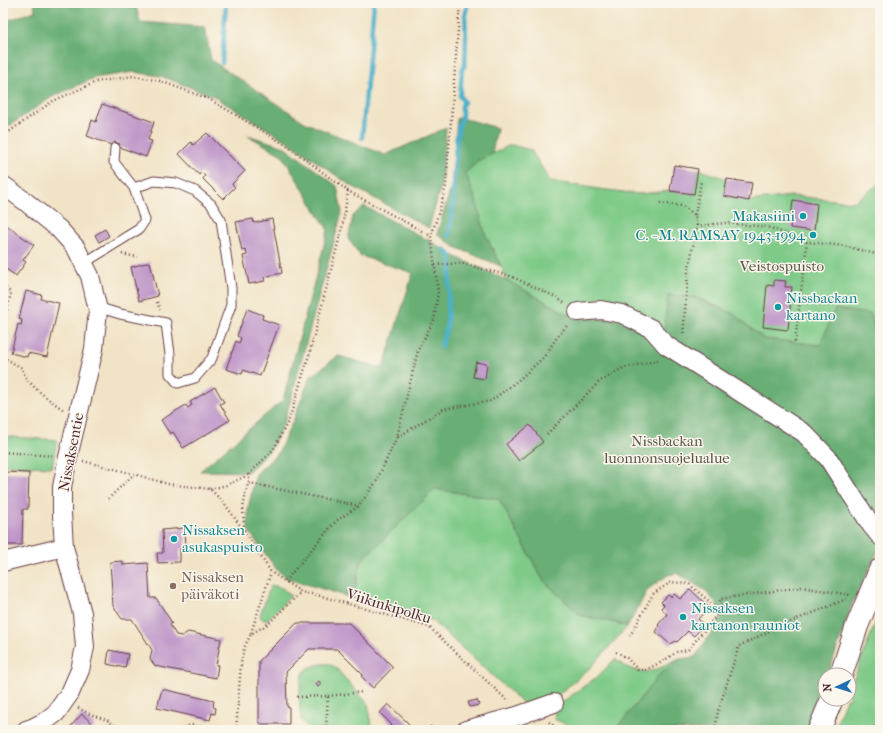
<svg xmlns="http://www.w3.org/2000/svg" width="883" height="733" viewBox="0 0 883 733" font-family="'IM FELL French Canon',serif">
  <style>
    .green { fill: #7fca88; stroke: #64745a }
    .forest { fill: #67ae74; stroke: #586650 }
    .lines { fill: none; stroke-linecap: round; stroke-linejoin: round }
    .stream { stroke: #4bb0ca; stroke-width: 4.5 }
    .building { fill: #bd94c8 }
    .service-casing { stroke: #633c42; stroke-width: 11 }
    .minor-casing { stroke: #633c42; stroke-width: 20 }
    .tertiary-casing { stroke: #633c42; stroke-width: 24 }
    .path { stroke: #633c42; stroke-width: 2.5; stroke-dasharray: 1 3; stroke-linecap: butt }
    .service { stroke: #fff; stroke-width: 9 }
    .minor { stroke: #fff; stroke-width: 18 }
    .tertiary { stroke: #fff; stroke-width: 22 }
    .culture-dot { fill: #0f9aa8; stroke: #fbf7ec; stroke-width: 1.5 }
    .education-dot { fill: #8d6e63; stroke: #fbf7ec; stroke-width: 1.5 }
    .labels { text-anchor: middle; stroke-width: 3; stroke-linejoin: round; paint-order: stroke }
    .culture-label { font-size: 15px; fill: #0d838f; stroke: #fbf7ec; text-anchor: start }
    .park-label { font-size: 15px; fill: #5a5247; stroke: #fbf7ec }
    .street-label { font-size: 15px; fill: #4a1f2b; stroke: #fbf7ec }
    .education-label { font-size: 15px; fill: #785e54; stroke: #fbf7ec; text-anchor: start }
  </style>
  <rect width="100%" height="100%" fill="#fbf7ec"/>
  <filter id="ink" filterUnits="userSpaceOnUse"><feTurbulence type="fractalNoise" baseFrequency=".025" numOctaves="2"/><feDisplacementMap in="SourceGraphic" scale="8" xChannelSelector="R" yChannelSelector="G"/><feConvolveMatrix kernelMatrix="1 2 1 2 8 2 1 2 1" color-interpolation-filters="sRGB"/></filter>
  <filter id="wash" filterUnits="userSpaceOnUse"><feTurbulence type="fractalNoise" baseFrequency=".012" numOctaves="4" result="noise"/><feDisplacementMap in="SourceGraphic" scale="16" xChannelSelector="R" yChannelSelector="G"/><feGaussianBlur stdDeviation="0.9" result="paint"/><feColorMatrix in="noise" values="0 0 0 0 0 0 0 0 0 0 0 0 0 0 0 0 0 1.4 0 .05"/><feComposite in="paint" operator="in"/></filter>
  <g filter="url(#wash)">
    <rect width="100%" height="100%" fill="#f1e3c6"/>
    <!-- green -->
    <g class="green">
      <polygon points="511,145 531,150 550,181 599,189 639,194 670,191 694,194 698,169 727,179 724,196 749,201 792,196 854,202 880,183 880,344 878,337 835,310 821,345 764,339 732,313 694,297 668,295 662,351 578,320 508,281 485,234 475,197 465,173 479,160"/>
      <polygon points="3,435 12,437 57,440 52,467 3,465"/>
      <polygon points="435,489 499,499 543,580 580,615 628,626 590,668 553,699 524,704 431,620 353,598 361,561"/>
      <polygon points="271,585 282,588 290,595 290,597 267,620 264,620 261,618 260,615"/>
      <polygon points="880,611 880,730 834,730 846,699 849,699 849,691"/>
      <path d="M615 659C621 663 627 668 634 670 650 676 665 665 679 659L660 674 615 730H576L567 725 554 719 556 707 598 676Z"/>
      <path d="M322 664H329L335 667 368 704 372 725 367 730H312C308 728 305 725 302 721 298 714 299 682 303 674 307 667 315 665 322 664Z"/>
    </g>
    <!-- forest -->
    <g class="forest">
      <polygon points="34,3 135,3 140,22 205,27 211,60 306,123 385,155 446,128 441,185 429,228 350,185 287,141 213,96 161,76 133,72 94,78 52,97 9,126 3,123 3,22 35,11"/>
      <polygon points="457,118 470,120 497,128 492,154 479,160 465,173 475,197 485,234 501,266 455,247 437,234 451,188"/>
      <polygon points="247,135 285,147 337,186 342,212 285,420 271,449 248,472 200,471 283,400 328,230 282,155"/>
      <polygon points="364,206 428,240 452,255 508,281 578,320 603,319 621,322 646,334 662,350 668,295 694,297 732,313 764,339 820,345 835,309 871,314 880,344 880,547 852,604 828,675 825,675 825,685 813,721 807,730 615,730 660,674 679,659 695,657 724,613 706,591 677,573 668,575 648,589 628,626 580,615 543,580 499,499 435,489 361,561 353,598 289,579 277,570 248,530 248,508 256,474 278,453 293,421 310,377 338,356 383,368 413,273 361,256 348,239 353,216"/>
    </g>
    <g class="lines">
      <!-- stream -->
      <g class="stream">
        <polyline points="222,63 226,3"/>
        <polyline points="362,138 374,3"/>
        <polyline points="449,236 453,207 453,187 457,137 459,124 462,119 462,105 464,102 460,96 462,70 465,65 466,37 465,15 468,3"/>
        <polyline points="441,346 447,326 450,277 451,256 444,249"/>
      </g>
    </g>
    <g id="blocks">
      <!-- building -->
      <g class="building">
        <polygon points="102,104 154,122 148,140 152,141 146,157 119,147 120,144 115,142 114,146 87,136 92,120 96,122"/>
        <polygon points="207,133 245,171 232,184 235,187 223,199 203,179 205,176 201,172 199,175 179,154 191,142 193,145"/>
        <polygon points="674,165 698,169 694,194 670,191"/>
        <polygon points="727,179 752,183 749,201 724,196"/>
        <polygon points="793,200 817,204 814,231 790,228"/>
        <polygon points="253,219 254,223 272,219 282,273 264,277 265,281 249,284 243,256 247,255 246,250 242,251 236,222"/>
        <polygon points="3,223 34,245 23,260 26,262 16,276 3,267"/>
        <polygon points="105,229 109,236 99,242 95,235"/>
        <polygon points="150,262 158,296 139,301 131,267"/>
        <polygon points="774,280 786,281 785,287 792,287 788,330 763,327 767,285 774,286"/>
        <polygon points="26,291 42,295 41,299 59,303 47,357 28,353 27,357 11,353 18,324 21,325 22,320 19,319"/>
        <polygon points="247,309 263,315 262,319 279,325 260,376 243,370 242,374 226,369 236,341 239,343 241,338 237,336"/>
        <polygon points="476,362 487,364 485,379 473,377"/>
        <polygon points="3,369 4,369 5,383 3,383"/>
        <polygon points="215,387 224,402 220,404 230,420 183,448 173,432 170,434 161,420 186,405 188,408 192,405 190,402"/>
        <polygon points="530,425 543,442 519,461 506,444"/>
        <polygon points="5,472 29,473 28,509 23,509 22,545 3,545 3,508 5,508"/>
        <polygon points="185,528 186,548 180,549 180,562 158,563 157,553 163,553 162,530"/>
        <polygon points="123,561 123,565 148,563 150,598 156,598 172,623 170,625 176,635 182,636 188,632 221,639 216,665 218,665 216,678 155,666 150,659 152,650 132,619 122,619 113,606 110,562"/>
        <polygon points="690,589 709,607 698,619 704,625 694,636 688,631 677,642 676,641 670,644 656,632 659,626 658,625 667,614 661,608 664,605 661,602 668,595 671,597 674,594 680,599"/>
        <polygon points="297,623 349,623 393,667 373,688 361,676 363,675 337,649 309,649 286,672 287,707 289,707 289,724 262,724 259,722 259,661"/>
        <polygon points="109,650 128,654 125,668 107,664"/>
        <polygon points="319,681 321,684 318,687 316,684"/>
        <polygon points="162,689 214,701 213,707 216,708 215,714 212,713 210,720 157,708"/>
        <polygon points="477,700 479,705 470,707 468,702"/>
        <polygon points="388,704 409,724 404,730 389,730 388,729 392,725 380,713"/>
        <polygon points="82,714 95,726 91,730 76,730 71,726"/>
        <polygon points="431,726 433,730 424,730"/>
      </g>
    </g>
  </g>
  <g filter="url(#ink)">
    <use href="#blocks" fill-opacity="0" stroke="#633c42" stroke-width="1"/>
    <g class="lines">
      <!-- service casing -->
      <g class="service-casing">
        <g id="service">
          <polyline points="84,263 139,229 145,220 134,188 114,162 115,148"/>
          <polyline points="97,307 120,314 166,323 170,354 170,374 178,383 195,378 212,358 231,305 231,288 221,220 211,204 195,191 176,183 154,181 134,188"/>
        </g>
      </g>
      <!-- minor casing -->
      <g class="minor-casing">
        <g id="minor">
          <polyline points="3,185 26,202 59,229 76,248 90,276 98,310 94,349 68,457 62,487 62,514 64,547 82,613 85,647 80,670 70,693 56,713 44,722 32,728 26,730"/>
          <polyline points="578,312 601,310 622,314 652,329 666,345 804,433 828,458 871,525 880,536"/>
          <polyline points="3,562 64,547"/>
          <polyline points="466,730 517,716 554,703"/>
        </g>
      </g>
      <!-- tertiary casing -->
      <g class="tertiary-casing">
        <g id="tertiary">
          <polyline points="841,675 857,626 880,570"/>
          <polyline points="819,730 832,699"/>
        </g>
      </g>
      <!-- path -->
      <g class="path">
        <polyline points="3,136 53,101 96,82 133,76 160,81 209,99 286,145 348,191"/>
        <polyline points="660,203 683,206 695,215 697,226"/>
        <polyline points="695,215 701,181"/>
        <polyline points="122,254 138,257"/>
        <polyline points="435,265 461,263 510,276 556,297 566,304"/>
        <polyline points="3,285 11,293 3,327"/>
        <polyline points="157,302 160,310"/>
        <polyline points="683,337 688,272 697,226 726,223 768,227 807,242 844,246 880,255"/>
        <polyline points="795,342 807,242"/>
        <path d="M3 357 22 368C25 384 51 401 64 410"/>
        <polyline points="547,434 599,382 623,368 660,360"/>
        <polyline points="398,437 443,409 491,401 521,378 544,357 556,339 568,324"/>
        <polyline points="3,452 53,456"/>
        <polyline points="83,461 134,474 168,484 210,489 224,503 244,531 271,572 301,592 317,595 429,627 508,701"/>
        <polyline points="249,483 359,506"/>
        <polyline points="210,489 227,485 250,474"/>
        <polyline points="108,499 134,474"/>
        <polyline points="244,530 243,508 250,473 273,450 289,420 309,355 342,228 348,191 431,236"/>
        <polyline points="285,581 336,521 359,506 376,482 397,437 418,350 434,320 438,292 431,236 438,215 446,186 460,3"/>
        <polyline points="251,633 271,572"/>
        <polyline points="630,636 653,594 671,582 689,584 719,610"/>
        <polyline points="616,652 626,657 638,670 645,670 660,663 677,652 688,650 720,611 720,599 801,587 851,595"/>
        <polyline points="328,696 363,692"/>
        <polyline points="297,697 328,696 326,730"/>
        <polyline points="78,708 94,716 107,720 122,730"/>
        <polyline points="549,722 559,730"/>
        <path d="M181 730C188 723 199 724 207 730"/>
        <polyline points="236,730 241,663 244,648 251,634 268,624 301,592"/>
        <polyline points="715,730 718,711 739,646 776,628 849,598"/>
      </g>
      <!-- service -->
      <use href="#service" class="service"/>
      <!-- minor -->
      <use href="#minor" class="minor"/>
      <!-- tertiary -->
      <use href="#tertiary" class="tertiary"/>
    </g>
  </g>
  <!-- markers -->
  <g class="culture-dot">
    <circle cx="803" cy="216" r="4"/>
    <circle cx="813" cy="235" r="4"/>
    <circle cx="778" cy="307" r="4"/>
    <circle cx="174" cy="539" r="4"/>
    <circle cx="683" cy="617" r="4"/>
  </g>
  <circle class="education-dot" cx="173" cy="586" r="4"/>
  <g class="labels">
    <!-- culture labels -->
    <g class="culture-label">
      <text x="795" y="221" text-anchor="end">Makasiini</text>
      <text x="805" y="240" text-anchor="end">C. - M. RAMSAY 1943-1994</text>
      <text x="786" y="303">Nissbackan<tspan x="786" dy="17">kartano</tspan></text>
      <text x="182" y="535">Nissaksen<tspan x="182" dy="17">asukaspuisto</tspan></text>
      <text x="691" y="613">Nissaksen<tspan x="691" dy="17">kartanon rauniot</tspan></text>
    </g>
    <!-- park labels -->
    <g class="park-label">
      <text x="782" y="271">Veistospuisto</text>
      <text x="667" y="446">Nissbackan<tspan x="667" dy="17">luonnonsuojelualue</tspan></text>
    </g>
    <!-- street labels -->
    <g class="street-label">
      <text transform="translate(71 452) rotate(-79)" y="5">Nissaksentie</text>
      <text transform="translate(389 606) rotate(17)" y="5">Viikinkipolku</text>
    </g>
    <!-- education labels -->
    <g class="education-label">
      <text x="181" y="582">Nissaksen<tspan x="181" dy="17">päiväkoti</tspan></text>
    </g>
  </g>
  <!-- margin -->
  <rect width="883" height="733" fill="none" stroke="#fbf7ec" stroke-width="16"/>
  <!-- north arrow -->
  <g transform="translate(837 687) rotate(266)"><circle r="19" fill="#fbf7ec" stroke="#b4a19f"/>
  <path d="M0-3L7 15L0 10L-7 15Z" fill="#1f6fb2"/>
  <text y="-6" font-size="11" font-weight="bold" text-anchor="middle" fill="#4a1f2b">N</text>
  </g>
</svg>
